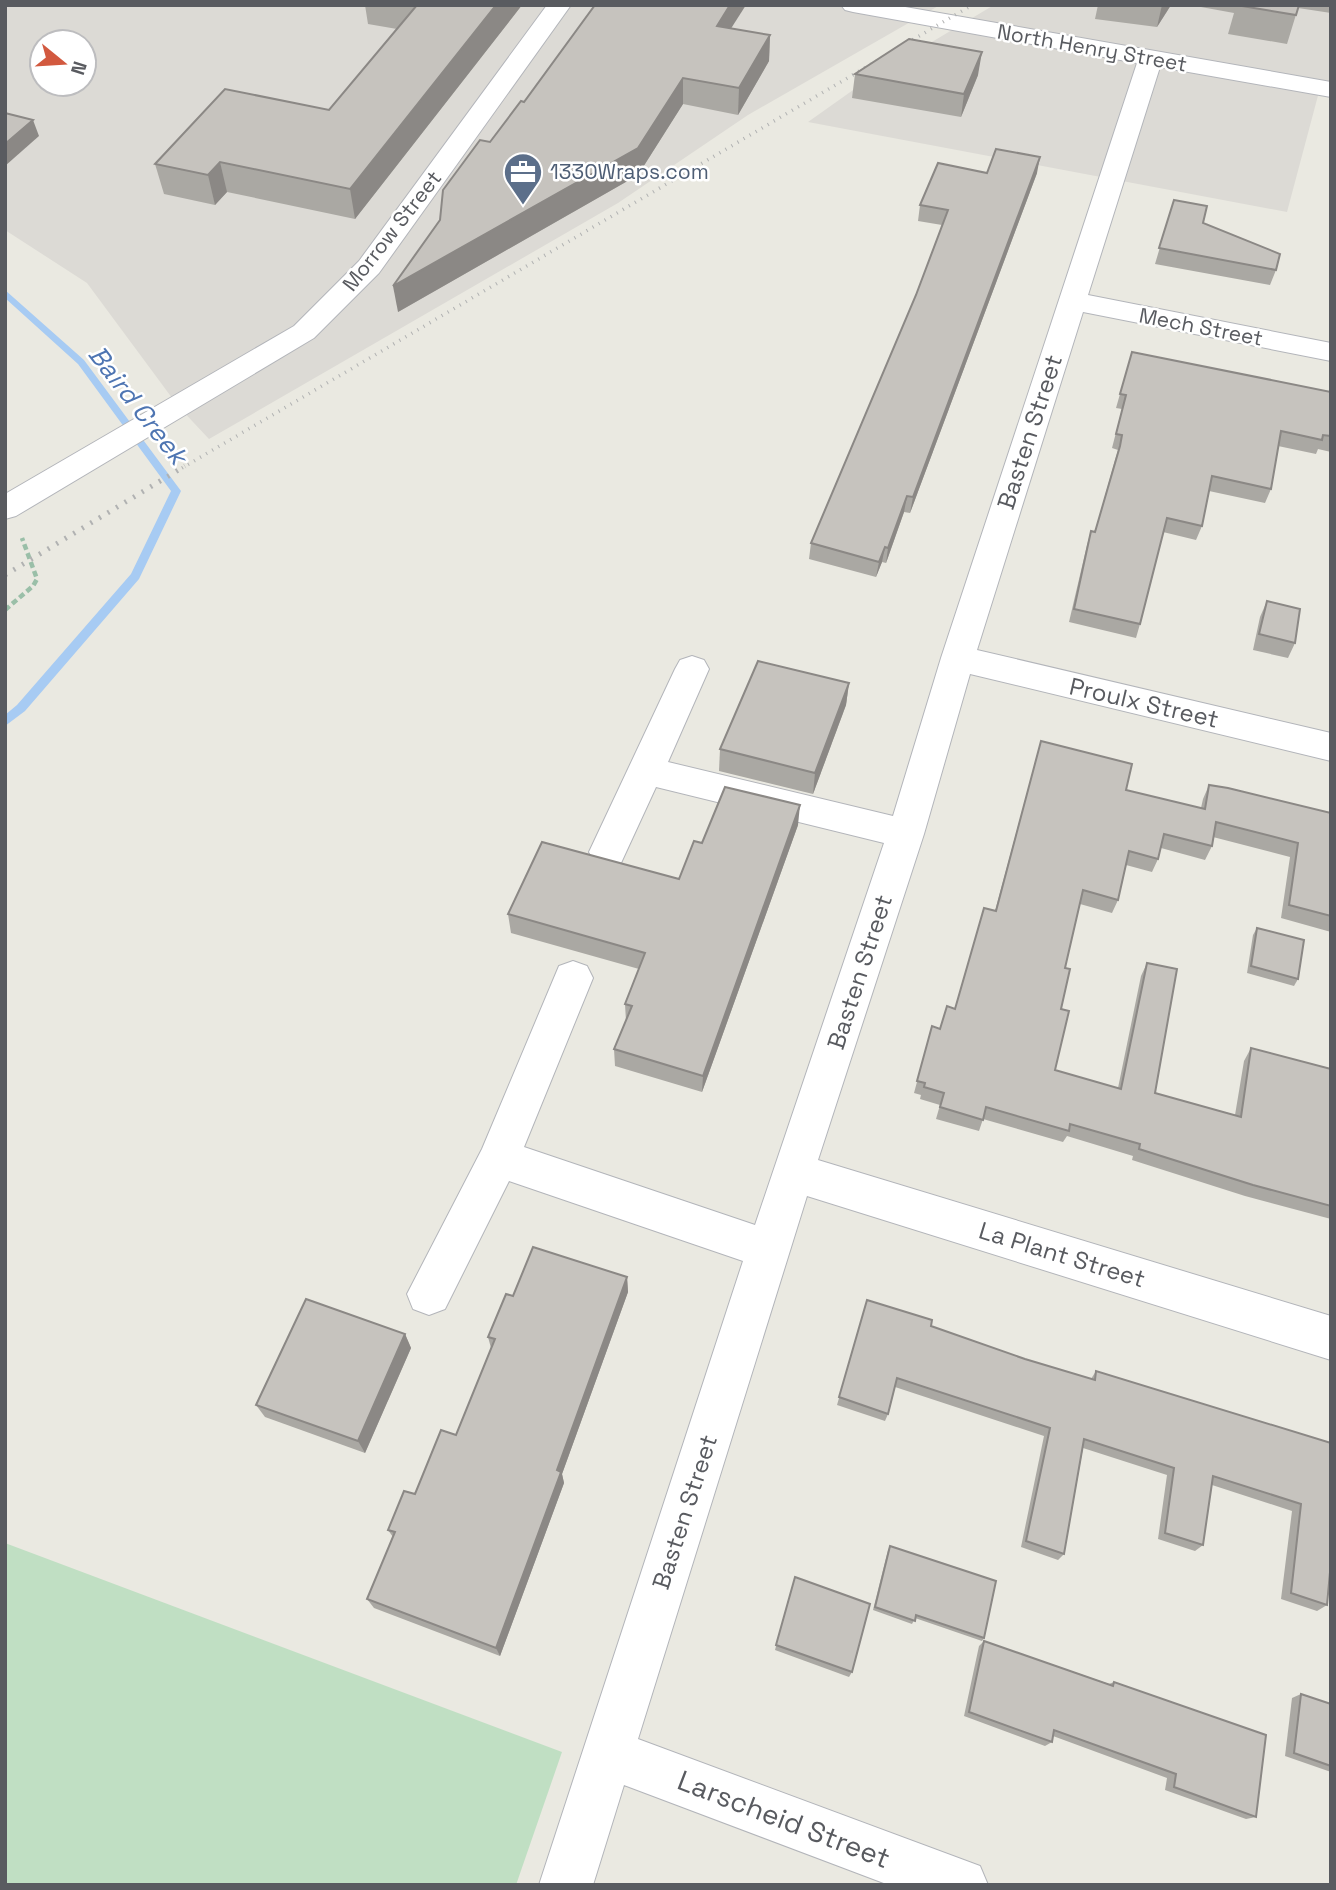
<svg xmlns="http://www.w3.org/2000/svg" width="1336" height="1890" viewBox="0 0 1336 1890" font-family="'Space Grotesk',sans-serif">
  <style>
    .industrial { fill: #dcdad5; fill-rule: evenodd }
    .green { fill: #c0dfc3 }
    .lines { fill: none; stroke-linecap: round; stroke-linejoin: round }
    .stream { fill: #a7cbf3; fill-rule: evenodd }
    .minor-casing { stroke: #b3b5ba; stroke-width: 2 }
    .path { stroke: #9abfa8; stroke-width: 4.5; stroke-dasharray: 6 3.5; stroke-linecap: butt }
    .minor { fill: #fff; fill-rule: evenodd }
    .rail-far1 { stroke: #b1b2b2; stroke-width: 3.5; stroke-dasharray: 1 6; stroke-linecap: butt }
    .rail { stroke: #b1b2b2; stroke-width: 5; stroke-dasharray: 2 8; stroke-linecap: butt }
    .wall { fill: #aaa8a3 }
    .shaded-wall { fill: #8b8885 }
    .building { fill: #c6c3be; stroke: #8b8885; stroke-width: 2 }
    .labels { text-anchor: middle; stroke-width: 5; stroke-linejoin: round; paint-order: stroke }
    .far-street-label { font-size: 21px; fill: #595b60; stroke: #fff }
    .far-service-label { font-size: 21px; fill: #4e5e75; stroke: #fff; text-anchor: start }
    .street-label { font-size: 24px; fill: #595b60; stroke: #fff }
    .water-label { font-size: 26px; font-style: italic; fill: #4e75b2; stroke: #fff }
    .near-street-label { font-size: 28px; fill: #595b60; stroke: #fff }
  </style>
  <rect width="100%" height="100%" fill="#eae9e1"/>
  <!-- industrial -->
  <g class="industrial">
    <path d="M5 5H940L748 115 618 203 209 439 178 406 87 283 5 230ZM42 42H84V84H42Z"/>
    <polygon points="994,5 1331,5 1331,90 1320,88 1287,212 808,122 863,83"/>
  </g>
  <!-- green -->
  <polygon class="green" points="5,1543 562,1752 516,1885 5,1885"/>
  <g class="lines">
    <!-- stream -->
    <polygon class="stream" points="5,290 84,360 181,491 139,579 25,711 5,726 5,715 17,705 131,574 171,491 78,364 5,298"/>
    <!-- minor casing -->
    <g class="minor-casing">
      <g id="minor">
        <polygon points="547,5 571,5 379,273 314,338 16,516 5,519 5,494 294,326 359,261"/>
        <polygon points="841,5 894,5 1331,82 1331,97 1160,67 1088,295 1331,343 1331,361 1083,312 977,650 1331,733 1331,761 970,674 924,834 818,1160 1331,1316 1331,1360 807,1196 638,1739 980,1866 988,1885 889,1885 624,1785 593,1885 539,1885 743,1261 509,1181 445,1309 429,1315 413,1309 407,1294 482,1149 559,966 573,961 587,966 593,978 524,1147 755,1225 884,843 656,787 621,863 608,867 595,863 589,852 675,669 680,660 692,656 704,660 709,669 668,762 893,816 941,658 1137,63 853,12 845,10"/>
      </g>
    </g>
    <!-- path -->
    <polyline class="path" points="5,610 33,586 37,579 22,538"/>
    <!-- minor -->
    <use href="#minor" class="minor"/>
    <!-- rail-far1 -->
    <polyline class="rail-far1" points="182,468 972,5"/>
    <!-- rail -->
    <polyline class="rail" points="5,575 185,466"/>
  </g>
  <!-- wall -->
  <g class="wall">
    <polygon points="365,5 522,5 355,219 227,192 215,205 164,194 155,164 329,110 397,29 368,24"/>
    <polygon points="1098,5 1171,5 1157,27 1095,19"/>
    <polygon points="1190,5 1331,5 1331,13 1298,8 1287,44 1228,34 1234,13"/>
    <polygon points="731,28 770,35 769,61 738,115 683,104 638,175 398,312 440,220 490,142 524,102"/>
    <polygon points="855,74 978,75 961,117 852,98"/>
    <polygon points="987,173 1037,173 910,513 904,512 886,563 882,562 876,577 809,559 811,543 916,295 942,225 918,221 920,205"/>
    <polygon points="1174,200 1203,223 1276,270 1270,285 1155,264"/>
    <polygon points="1132,352 1331,392 1331,452 1318,449 1316,454 1278,446 1271,489 1265,503 1209,491 1202,526 1196,540 1163,532 1140,624 1136,638 1069,622 1087,545 1091,531 1095,532 1115,460 1118,450 1112,448 1122,409 1116,408"/>
    <polygon points="1267,601 1295,643 1288,658 1253,650 1260,617"/>
    <polygon points="849,683 846,705 813,794 719,771 720,749"/>
    <polygon points="1041,741 1126,790 1201,808 1203,799 1209,785 1331,813 1331,932 1281,918 1290,857 1213,837 1212,846 1205,860 1161,848 1158,859 1152,872 1126,865 1118,900 1112,913 1080,904 1065,968 1055,1070 1118,1088 1141,976 1147,963 1155,1093 1235,1115 1244,1061 1251,1048 1331,1069 1331,1219 1245,1196 1132,1160 1133,1156 1067,1136 1063,1142 983,1119 979,1131 936,1119 940,1105 920,1099 921,1095 914,1093 932,1026 940,1029 955,1009 995,911"/>
    <polygon points="798,825 702,1092 615,1066 614,1049 626,1021 625,1004 639,969 511,933 508,914 679,879 702,843"/>
    <polygon points="1257,928 1298,979 1294,986 1247,973 1253,935"/>
    <polygon points="627,1277 628,1292 562,1474 564,1483 500,1656 374,1608 367,1599 393,1537 388,1530 415,1494 456,1435 491,1348 488,1337 513,1296"/>
    <polygon points="867,1300 931,1326 1025,1359 1091,1379 1096,1371 1331,1443 1327,1605 1317,1611 1281,1599 1292,1511 1212,1485 1203,1545 1195,1551 1158,1539 1167,1475 1083,1448 1064,1554 1058,1560 1021,1547 1044,1436 895,1387 888,1414 885,1421 837,1405"/>
    <polygon points="405,1334 411,1348 365,1453 265,1417 256,1405"/>
    <polygon points="890,1546 984,1638 982,1641 915,1618 912,1624 873,1610 888,1550"/>
    <polygon points="795,1577 852,1672 849,1677 775,1650"/>
    <polygon points="984,1641 1109,1684 1114,1682 1256,1817 1246,1819 1165,1790 1167,1778 1053,1736 1052,1742 1045,1746 964,1716 979,1646"/>
    <polygon points="1301,1694 1331,1704 1331,1772 1285,1756 1292,1698"/>
  </g>
  <!-- shaded-wall -->
  <g class="shaded-wall">
    <polygon points="496,5 522,5 355,219 350,189"/>
    <polygon points="730,5 746,5 716,52 717,26"/>
    <polygon points="1162,5 1171,5 1157,27"/>
    <polygon points="770,35 769,61 738,115 739,88"/>
    <polygon points="982,52 978,75 961,117 964,94"/>
    <polygon points="683,78 683,104 638,175 398,312 393,286"/>
    <polygon points="33,120 39,136 5,166 5,144"/>
    <polygon points="1040,157 1037,173 910,513 913,497"/>
    <polygon points="220,162 227,192 215,205 208,175"/>
    <polygon points="907,496 904,512 886,563 888,548"/>
    <polygon points="885,547 882,562 876,577 879,562"/>
    <polygon points="849,683 846,705 813,794 815,773"/>
    <polygon points="800,805 798,825 702,1092 703,1076"/>
    <polygon points="627,1277 628,1292 562,1474 564,1483 500,1656 496,1648 557,1470"/>
    <polygon points="405,1334 411,1348 365,1453 358,1441"/>
  </g>
  <!-- building -->
  <g class="building">
    <polygon points="417,5 496,5 350,189 220,162 208,175 155,164 225,89 329,110"/>
    <polygon points="595,5 730,5 717,26 770,35 739,88 683,78 638,148 393,286 440,220 443,190 480,140 490,142 521,101 524,102"/>
    <polygon points="1236,5 1299,5 1296,15"/>
    <polygon points="909,39 982,52 964,94 855,74"/>
    <polygon points="5,113 33,120 5,144"/>
    <polygon points="996,149 1040,157 913,497 907,496 888,548 885,547 879,562 811,543 916,295 948,210 920,205 938,163 987,173"/>
    <polygon points="1174,200 1207,206 1203,223 1280,254 1276,270 1159,248"/>
    <polygon points="1132,352 1331,392 1331,436 1323,435 1322,440 1281,431 1271,489 1212,476 1202,526 1167,518 1140,624 1074,609 1091,531 1095,532 1120,446 1122,435 1116,434 1126,395 1120,394"/>
    <polygon points="1267,601 1300,609 1295,643 1259,634"/>
    <polygon points="758,661 849,683 815,773 720,749"/>
    <polygon points="1041,741 1132,764 1126,790 1205,809 1209,785 1228,788 1331,813 1331,916 1289,905 1298,843 1216,822 1212,846 1164,834 1158,859 1129,851 1118,900 1083,890 1065,968 1070,969 1061,1009 1069,1011 1055,1070 1121,1089 1147,963 1177,969 1155,1093 1241,1117 1251,1048 1331,1069 1331,1206 1253,1185 1139,1149 1140,1144 1070,1124 1069,1131 986,1107 983,1120 940,1107 944,1093 924,1087 925,1083 917,1081 932,1026 940,1029 947,1006 955,1009 984,908 996,911"/>
    <polygon points="725,787 800,805 703,1076 614,1049 632,1006 625,1004 645,953 508,914 542,842 679,879 694,841 702,843"/>
    <polygon points="1257,928 1304,940 1298,979 1251,966"/>
    <polygon points="533,1247 627,1277 557,1470 561,1472 496,1648 367,1599 395,1532 388,1530 404,1491 415,1494 441,1430 456,1435 495,1339 488,1337 506,1294 513,1296"/>
    <polygon points="306,1299 405,1334 358,1441 256,1405"/>
    <polygon points="867,1300 932,1320 931,1326 1025,1359 1095,1380 1096,1371 1331,1443 1331,1561 1327,1605 1291,1593 1301,1504 1213,1476 1203,1545 1165,1533 1174,1468 1084,1439 1064,1554 1026,1541 1050,1428 897,1378 888,1414 839,1397"/>
    <polygon points="890,1546 996,1581 984,1638 916,1615 915,1621 875,1607"/>
    <polygon points="795,1577 870,1604 852,1672 776,1645"/>
    <polygon points="984,1641 1113,1686 1114,1682 1266,1735 1256,1817 1174,1787 1176,1774 1054,1730 1052,1742 969,1712"/>
    <polygon points="1301,1694 1331,1704 1331,1766 1294,1753"/>
  </g>
  <!-- icons -->
  <defs>
    <g id="office-pin" transform="scale(2.0125)"><path d="M0 17L-7.5 6A9.5 9.5 0 1 1 7.5 6Z" fill="#5c6f8a" stroke="#fff"/><path d="M-6-3h4V-5.5h4V-3h4V5H-6ZM-1-4.5V-3h2v-1.5ZM-6 0V1H6V0Z" fill="#fff"/></g>
  </defs>
  <g fill-rule="evenodd">
    <use href="#office-pin" x="523" y="172"/>
  </g>
  <g class="labels">
    <!-- far-street labels -->
    <g class="far-street-label">
      <text transform="translate(1092 48) rotate(10)" y="7">North Henry Street</text>
      <text transform="translate(392 231) rotate(-52)" y="7">Morrow Street</text>
      <text transform="translate(1201 327) rotate(11)" y="7">Mech Street</text>
    </g>
    <!-- far-service labels -->
    <g class="far-service-label">
      <text x="550" y="179">1330Wraps.com</text>
    </g>
    <!-- street labels -->
    <g class="street-label">
      <text transform="translate(1030 432) rotate(-72)" y="8">Basten Street</text>
      <text transform="translate(1144 703) rotate(13)" y="8">Proulx Street</text>
      <text transform="translate(860 972) rotate(-72)" y="8">Basten Street</text>
      <text transform="translate(1062 1255) rotate(17)" y="8">La Plant Street</text>
      <text transform="translate(685 1512) rotate(-72)" y="8">Basten Street</text>
    </g>
    <!-- water labels -->
    <g class="water-label">
      <text transform="translate(138 405) rotate(52)" y="9">Baird Creek</text>
    </g>
    <!-- near-street labels -->
    <g class="near-street-label">
      <text transform="translate(784 1819) rotate(21)" y="10">Larscheid Street</text>
    </g>
  </g>
  <!-- border -->
  <rect width="1336" height="1890" fill="none" stroke="#595b60" stroke-width="14"/>
  <!-- north arrow -->
  <g transform="translate(63 63) rotate(108)"><circle r="33" fill="#ffffff" stroke="#bdbdbf" stroke-width="2"/>
  <path d="M0-5L12 26L0 18L-12 26Z" fill="#d2593f"/>
  <text y="-10" font-size="19" font-weight="bold" text-anchor="middle" fill="#595b60">N</text>
  </g>
</svg>
